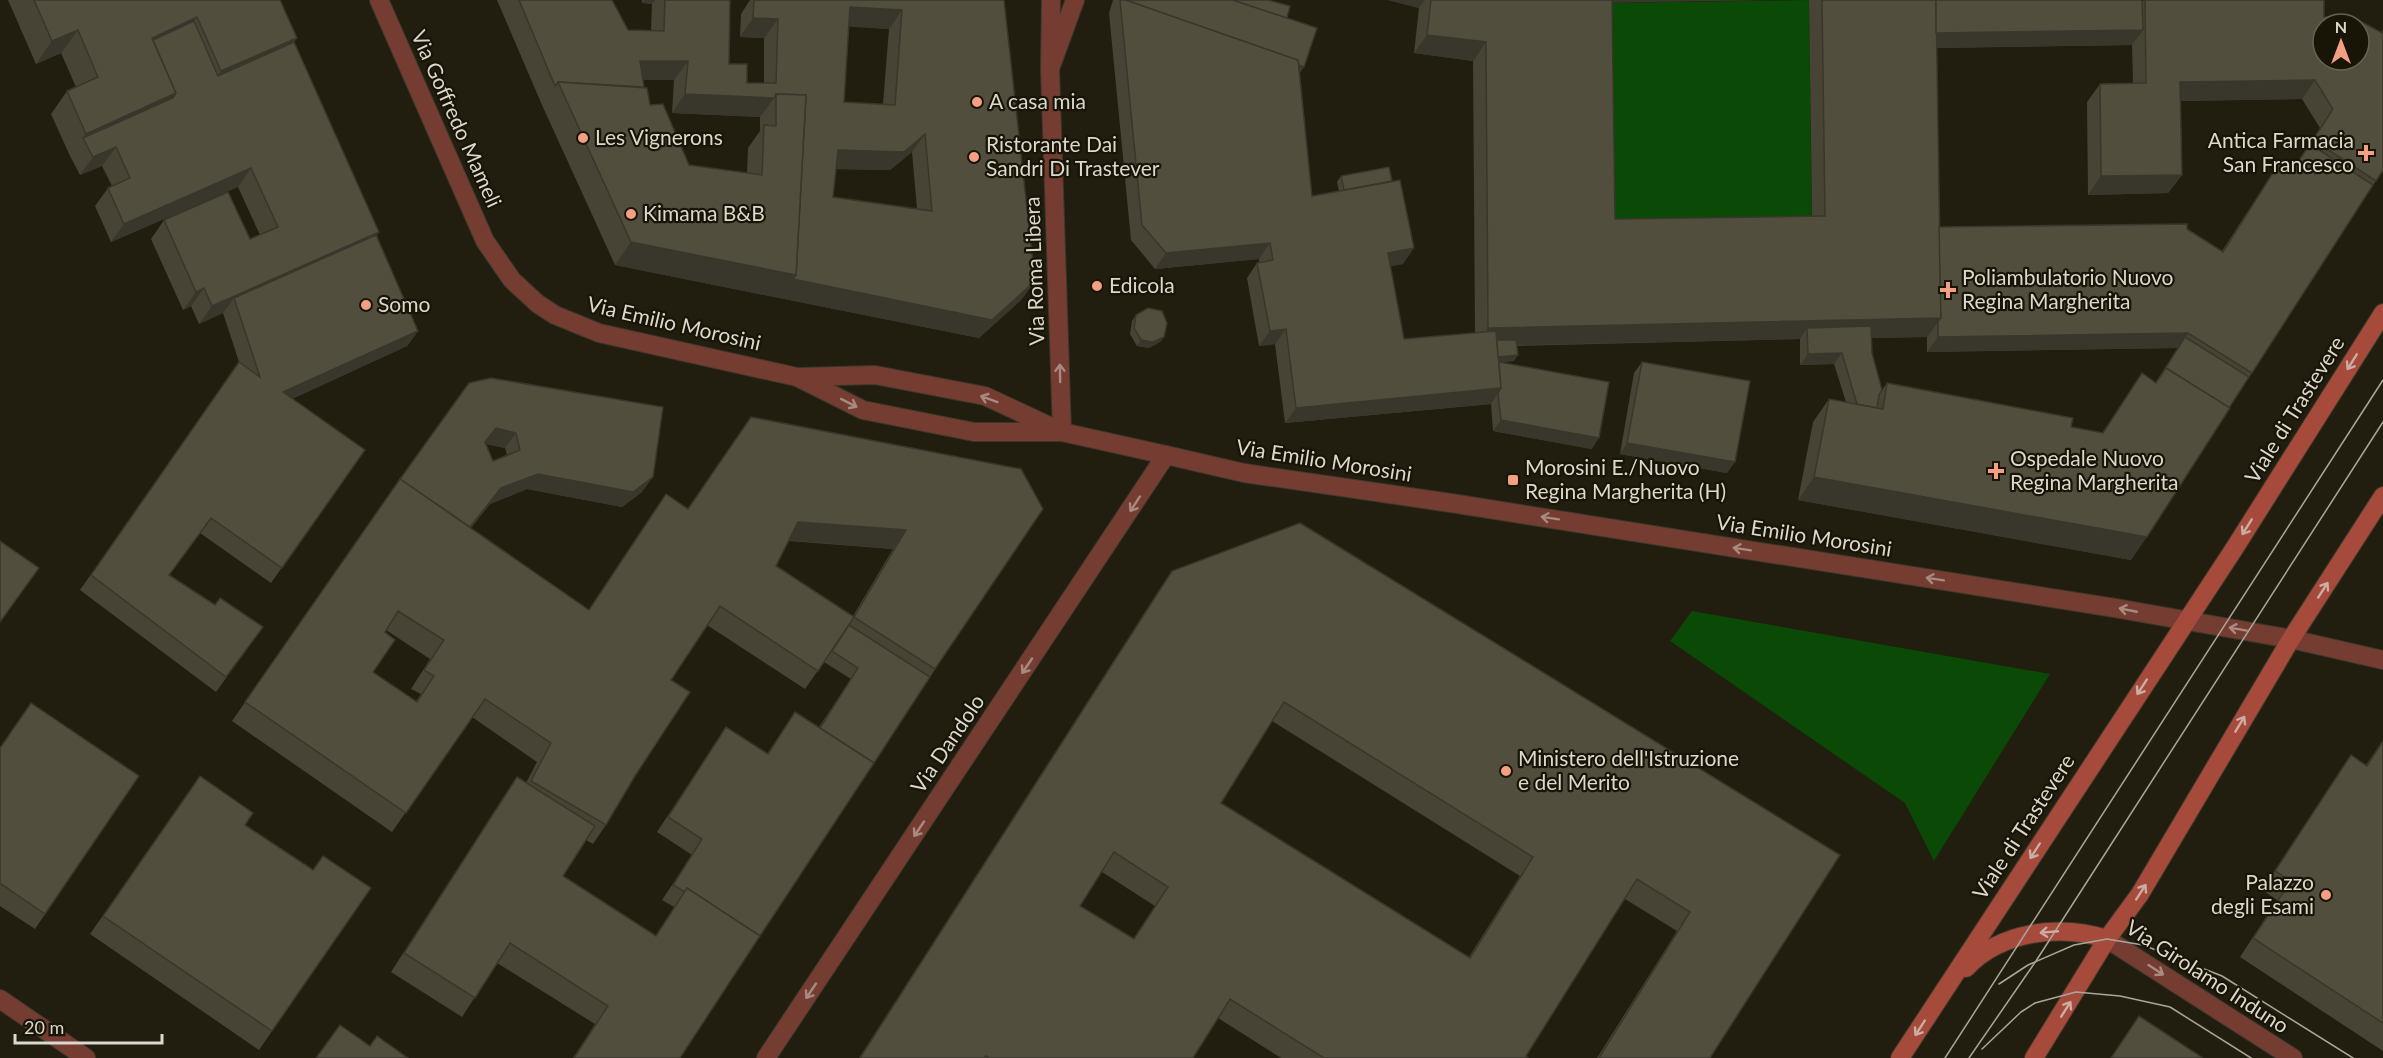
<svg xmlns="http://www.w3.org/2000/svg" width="2383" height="1058" viewBox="0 0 2383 1058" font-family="Lato,sans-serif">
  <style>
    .green { fill: #0a4906 }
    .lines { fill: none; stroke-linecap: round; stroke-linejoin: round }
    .pedestrian-casing { stroke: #3b382a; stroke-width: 20 }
    .minor-casing { stroke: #3b382a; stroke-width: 20 }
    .tertiary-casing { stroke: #3b382a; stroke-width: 20 }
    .secondary-casing { stroke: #3b382a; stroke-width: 20 }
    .pedestrian { stroke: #753c32; stroke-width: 18 }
    .minor { stroke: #753c32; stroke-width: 18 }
    .tertiary { stroke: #753c32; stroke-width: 18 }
    .secondary { stroke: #a64a3c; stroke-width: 18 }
    .tram { stroke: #a9a79c; stroke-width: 1.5 }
    .wall { fill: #474335; fill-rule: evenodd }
    .shaded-wall { fill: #39372b }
    .building { fill: #524e3e; stroke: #39372b; stroke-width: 1.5; fill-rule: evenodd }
    .oneway { stroke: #caada3 }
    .oneway2 { stroke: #a88a80 }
    .poi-dot { fill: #f39f83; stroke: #181406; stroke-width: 2 }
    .labels { text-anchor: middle; stroke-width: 4.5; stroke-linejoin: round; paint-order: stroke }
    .poi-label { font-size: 21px; fill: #dad8cf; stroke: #181406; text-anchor: start }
    .street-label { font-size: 21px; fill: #dad8cf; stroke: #181406 }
  </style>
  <rect width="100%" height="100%" fill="#211e0f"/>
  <!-- green -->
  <g class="green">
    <polygon points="1809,0 1812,235 1601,238 1598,3"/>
    <polygon points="1692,611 2050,674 1934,861 1905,803 1670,641"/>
  </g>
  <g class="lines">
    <!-- pedestrian casing -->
    <g class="pedestrian-casing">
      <polyline id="pedestrian" points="1051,66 1075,0"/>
    </g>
    <!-- minor casing -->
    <g class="minor-casing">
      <g id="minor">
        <polyline points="379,0 485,241 512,280 538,304 555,315 599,333 797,377 863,410 974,432 1062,432"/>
        <polyline points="1051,0 1050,69 1062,432"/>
        <polyline points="799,377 875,375 985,396 1062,432 1166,455"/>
        <polyline points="0,999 86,1058"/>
      </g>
    </g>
    <!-- tertiary casing -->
    <g class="tertiary-casing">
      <g id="tertiary">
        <polyline points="2107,939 2293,1058"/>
        <polyline points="766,1058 1166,455 1244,473 1451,503 2115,608 2291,639 2383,660"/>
      </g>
    </g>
    <!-- secondary casing -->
    <g class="secondary-casing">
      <g id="secondary">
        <path d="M1966 968C2001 931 2060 924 2107 939"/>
        <polyline points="1900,1058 2234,549 2383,313"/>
        <polyline points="2034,1058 2107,939 2140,894 2291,639 2383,496"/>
      </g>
    </g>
    <!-- pedestrian -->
    <use href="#pedestrian" class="pedestrian"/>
    <!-- minor -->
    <use href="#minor" class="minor"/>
    <!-- tertiary -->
    <use href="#tertiary" class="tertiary"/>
    <!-- secondary -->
    <use href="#secondary" class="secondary"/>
    <!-- tram -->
    <g class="tram">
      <polyline points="1999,984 2028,965 2074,945 2107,939 2143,945 2222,976 2353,1058"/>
      <polyline points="1982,1049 2021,1012 2035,1003 2076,992 2120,996 2170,1007 2251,1058"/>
      <polyline points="1945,1058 2383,380"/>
      <polyline points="1969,1058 2036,961 2383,422"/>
    </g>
  </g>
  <!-- wall -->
  <g class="wall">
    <polygon points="8,0 280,0 297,38 294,42 418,331 407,346 292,399 365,450 271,583 200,533 169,575 215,605 263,627 216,692 80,590 239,362 223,313 199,324 191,306 183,310 151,239 164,220 250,239 260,235 238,187 111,242 95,206 108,188 112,186 102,166 80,175 70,156 51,114 67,91 76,87 61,53 36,64"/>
    <path d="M497 0H612L628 30 651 31 652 4 642 3V0H730L729 64 747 83H764V38L740 37 741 14 750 0H1004L1035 281 1021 300 979 338 615 265 542 105ZM849 26 889 29 883 104 844 102ZM642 80H674L672 113 760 117V131L748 148 747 173 689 165 650 105 644 87ZM912 152 917 209 833 197 836 169 890 170Z"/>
    <path d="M1113 0H1268L1287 18 1300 74 1312 196 1339 191 1337 182 1341 176 1403 264 1390 266 1404 339 1475 333 1473 61 1414 53 1419 8 1388 0H1769L1612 2 1615 219 1812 217 1809 0H2142V3L2144 0 2324 17 2381 33 2383 29V170L2131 560 1798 500 1813 422 1829 399 1846 402 1834 364 1800 365V339L1517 346 1514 361 1500 362 1592 449 1493 431 1491 404 1285 423 1275 344 1259 346 1247 278 1257 263H1259V259L1155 269 1131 240 1109 13ZM2132 45 2133 83 2100 84 2087 102 2088 195 2168 193 2182 175 2180 101 2302 99 2320 128 2294 168 2281 160 2222 251 2187 229 1939 227 1937 48ZM1927 337V352L2178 348 2155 383 2142 373 2102 433 2071 427 1887 383 1882 390 1872 353 1871 338Z"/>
    <polygon points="1136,315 1164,337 1160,342 1149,348 1137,346 1130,334 1132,321"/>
    <polygon points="1642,362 1727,473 1620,454 1634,373"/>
    <path d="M491 378 642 492 622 507 527 489 490 504 471 528 589 610 666 494 688 508 1043 509 930 677 680 1058H573L595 1024 497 963 462 1017 391 972 504 796 517 777 526 783 537 762 472 717 392 832 232 721 398 483ZM486 444 505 448 507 455 493 461ZM789 541 893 549 853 616 776 566ZM707 625 805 689 824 662 851 679 819 727 795 712 767 754 726 727 657 832 692 855 662 900 674 907 656 936 563 876 586 840 593 844 606 825 635 776 671 680ZM386 630 430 659 411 689 421 694 416 701 373 672Z"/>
    <path d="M1172 571 1840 855 1710 1058H1597L1677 931 1625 899 1526 1056 1528 1058H1281L1218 1018 1193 1058H859L1159 590ZM1272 721 1520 876 1469 957 1221 803ZM1102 872 1155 906 1133 939 1080 906Z"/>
    <polygon points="2383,740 2383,1051 2240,957 2277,900 2262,890 2338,774 2351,755 2366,765"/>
    <polygon points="0,748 139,776 35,929 0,906"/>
    <polygon points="200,776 245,825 313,870 371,888 259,1050 90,934"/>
  </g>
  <!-- shaded-wall -->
  <g class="shaded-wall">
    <polygon points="644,0 655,0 652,4 642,3"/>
    <polygon points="1388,0 1425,0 1419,8"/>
    <polygon points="1599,0 1769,0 1598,3"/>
    <polygon points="1120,3 1304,67 1297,78"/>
    <polygon points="850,7 902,10 889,29 837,26"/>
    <polygon points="197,17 181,40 153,53 152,38"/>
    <polygon points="753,18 778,19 764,38 740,37"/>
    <polygon points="78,30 61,53 36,64 52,41"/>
    <polygon points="2143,30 2132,45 1923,48 1934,33"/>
    <polygon points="1427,35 1486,42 1473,61 1414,53"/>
    <polygon points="297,38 280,61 205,94 221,71"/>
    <polygon points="640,61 688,61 674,80 627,80"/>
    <polygon points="2315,80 2302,99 2167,101 2180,82"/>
    <polygon points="176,93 160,116 83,138 86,134"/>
    <polygon points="685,94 774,98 760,117 672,113"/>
    <polygon points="925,134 912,152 890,170 825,169 838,150"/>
    <polygon points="116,147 102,166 80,175 93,157"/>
    <polygon points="251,168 238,187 111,242 124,224"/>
    <polygon points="2182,175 2168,193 2088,195 2101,176"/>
    <polygon points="379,232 366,251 234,298 223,313 199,324 212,306"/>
    <polygon points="631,242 1035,281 1021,300 979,338 615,265"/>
    <polygon points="1270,243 1259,259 1155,269 1166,253"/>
    <polygon points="1414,248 1403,264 1377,269 1388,253"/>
    <polygon points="204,288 191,306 183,310 196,292"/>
    <polygon points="1941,318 1927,337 1808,339 1807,328 1800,339 1475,346 1488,328"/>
    <polygon points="1286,329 1275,344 1259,346 1270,331"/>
    <polygon points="418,331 407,346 272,408 283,392"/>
    <polygon points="2188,333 2178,348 1927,352 1938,337"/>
    <polygon points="1164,337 1160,342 1149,348 1137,346 1141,340"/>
    <polygon points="1842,353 1834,364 1800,365 1808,354"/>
    <polygon points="1518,355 1514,361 1486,364 1490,358"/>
    <polygon points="1501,388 1491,404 1285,423 1296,408"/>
    <polygon points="1501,420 1599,438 1592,449 1493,431"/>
    <polygon points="496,428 516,433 505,448 485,444 474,458"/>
    <polygon points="1627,443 1735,462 1727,473 1620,454"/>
    <polygon points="538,474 653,477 642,492 622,507 527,489 490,504 456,546 467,531 501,488"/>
    <polygon points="1814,477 2147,537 2131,560 1798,500"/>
    <polygon points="798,522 906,530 893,549 785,540"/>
  </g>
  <!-- building -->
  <g class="building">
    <polygon points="34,0 280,0 297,38 221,71 197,17 152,38 176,93 86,134 67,91 98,77 78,30 52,41"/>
    <path d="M519 0H612L628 30 664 31 665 0H730L729 64H747V83H776L778 19 753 18 754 0H1004L1035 281 992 320 793 279 796 275 806 95 776 94 774 98 685 94 688 61H640L644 87 558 82 555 86ZM850 7 902 10 895 105 844 102ZM925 134 932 211 833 197 838 150 904 152Z"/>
    <polygon points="1120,0 1126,0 1298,60 1312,196 1400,180 1414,248 1388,253 1404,339 1496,331 1501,388 1296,408 1286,329 1270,331 1257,263 1273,260 1270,243 1166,253 1142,225"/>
    <polygon points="1126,0 1233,0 1317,28 1304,67 1299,65 1298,60"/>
    <polygon points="1233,0 1268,0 1290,6 1287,18"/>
    <polygon points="1431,0 1612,0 1615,219 1825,216 1822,0 1936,0 1941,318 1488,328 1486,42 1427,35"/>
    <polygon points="1936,0 2142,0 2143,30 1936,33"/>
    <path d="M2145 0H2324V17H2353L2382 33 2383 31V170L2376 181 2313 140 2333 109 2315 80 2180 82 2182 175 2101 176 2100 84 2146 83ZM2323 24H2359V60H2323Z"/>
    <polygon points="194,21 218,76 294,42 379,232 212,306 204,288 196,292 164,220 228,192 250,239 278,227 251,168 124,224 108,188 130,178 116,147 93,157 83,138 173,98 176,93 153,40"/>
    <polygon points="558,82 647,88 650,105 663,104 689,165 762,175 764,125 776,126 776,94 806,95 796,275 631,242"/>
    <polygon points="2310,144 2373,185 2252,373 2188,333 1938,337 1938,321 1941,318 1939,227 2187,224 2187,229 2223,252 2281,160 2294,168"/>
    <polygon points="1389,167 1392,181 1344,190 1341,176"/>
    <polygon points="376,235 418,331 283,392 365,450 282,568 211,518 169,575 215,605 220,598 263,627 226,677 91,575 239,362 260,377 234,298"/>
    <polygon points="1148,308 1162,311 1167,323 1164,337 1153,342 1141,340 1134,328 1136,315"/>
    <polygon points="1871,326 1872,353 1882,390 1879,395 1877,408 1857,404 1842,353 1808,354 1807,328"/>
    <polygon points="2185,337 2249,377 2229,408 2166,368 2158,380"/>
    <polygon points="1497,340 1516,340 1518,355 1498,357"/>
    <polygon points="1499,362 1609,382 1599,438 1501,420 1498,393 1501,388"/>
    <polygon points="1642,362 1750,381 1735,462 1627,443"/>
    <polygon points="2166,368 2230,408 2147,537 1814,477 1829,399 1883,409 1887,383 2073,418 2071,427 2103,433 2142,373 2156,383"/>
    <path d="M491 378 663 407 653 477 633 492 538 474 501 488 470 527 400 479 469 383ZM496 428 516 433 520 450 493 461 485 442Z"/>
    <path d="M751 417 1021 469 1043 509 935 669 854 617 818 671 720 606 671 680 690 692 635 776 606 825 531 781 551 743 485 699 406 813 245 702 400 479 589 610 666 494 688 509ZM798 522 906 530 854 617 776 566ZM398 611 444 640 424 670 434 676 417 702 373 672 395 640 385 632Z"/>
    <path d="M1300 523 1840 855 1710 1058H1599L1690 912 1637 879 1526 1056 1528 1058H1324L1230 999 1193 1058H990L986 1056 984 1058H860L1172 571ZM1284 702 1533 857 1470 958 1221 803ZM1114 852 1168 887 1134 939 1080 906Z"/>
    <polygon points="0,541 39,568 0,622"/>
    <polygon points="849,625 930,677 874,763 820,728 858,668 832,651"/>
    <polygon points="31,703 139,776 45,914 0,883 0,748"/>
    <polygon points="795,712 874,763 760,936 687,888 685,892 673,885 702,839 668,817 726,727 768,754"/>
    <polygon points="2383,741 2383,1023 2253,938 2291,881 2275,871 2351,755 2367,766"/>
    <polygon points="200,776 253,813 245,825 313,870 323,856 371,888 272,1031 103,916"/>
    <polygon points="517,777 595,826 563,876 656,936 687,888 760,936 680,1058 574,1058 608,1006 510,943 475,998 404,953"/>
    <polygon points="2139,1016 2203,1058 2111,1058"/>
    <polygon points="340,1025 370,1046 377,1036 408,1058 316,1058"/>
  </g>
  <!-- one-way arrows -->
  <defs><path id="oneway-shaft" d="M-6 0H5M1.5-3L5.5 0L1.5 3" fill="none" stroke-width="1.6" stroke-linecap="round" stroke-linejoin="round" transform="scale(1.5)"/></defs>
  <g class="oneway">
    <use href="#oneway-shaft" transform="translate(2352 362) rotate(122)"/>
    <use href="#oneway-shaft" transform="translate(2247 527) rotate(122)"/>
    <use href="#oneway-shaft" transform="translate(2323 590) rotate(-57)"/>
    <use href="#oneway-shaft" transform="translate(2142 687) rotate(123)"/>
    <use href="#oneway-shaft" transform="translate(2240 724) rotate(-59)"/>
    <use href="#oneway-shaft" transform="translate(2035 851) rotate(123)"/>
    <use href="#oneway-shaft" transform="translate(2141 892) rotate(-57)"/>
    <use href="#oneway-shaft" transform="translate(2049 932) rotate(175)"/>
    <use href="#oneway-shaft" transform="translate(2066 1009) rotate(-58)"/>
    <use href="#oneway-shaft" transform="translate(1920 1028) rotate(123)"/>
  </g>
  <g class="oneway2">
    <use href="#oneway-shaft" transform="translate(1060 373) rotate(-91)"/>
    <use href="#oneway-shaft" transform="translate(989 399) rotate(-160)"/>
    <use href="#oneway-shaft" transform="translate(849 403) rotate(27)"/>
    <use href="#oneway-shaft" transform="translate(1135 504) rotate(123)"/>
    <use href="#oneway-shaft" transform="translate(1550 518) rotate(-171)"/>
    <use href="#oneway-shaft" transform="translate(1742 549) rotate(-171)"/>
    <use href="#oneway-shaft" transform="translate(1935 579) rotate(-171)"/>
    <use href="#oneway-shaft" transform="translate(2128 610) rotate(-169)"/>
    <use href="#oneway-shaft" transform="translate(2238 629) rotate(-170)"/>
    <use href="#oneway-shaft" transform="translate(1027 666) rotate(124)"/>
    <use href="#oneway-shaft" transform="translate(919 829) rotate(124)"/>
    <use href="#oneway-shaft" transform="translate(2156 970) rotate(33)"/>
    <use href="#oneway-shaft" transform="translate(811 991) rotate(124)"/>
  </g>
  <!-- markers -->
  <g class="poi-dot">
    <circle cx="977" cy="102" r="6"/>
    <circle cx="583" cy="138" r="6"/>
    <path d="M2363 144h6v6h6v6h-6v6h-6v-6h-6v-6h6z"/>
    <circle cx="974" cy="157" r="6"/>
    <circle cx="631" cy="214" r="6"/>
    <circle cx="1097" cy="286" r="6"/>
    <path d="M1945 281h6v6h6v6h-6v6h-6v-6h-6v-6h6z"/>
    <circle cx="366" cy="305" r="6"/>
    <path d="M1993 462h6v6h6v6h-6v6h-6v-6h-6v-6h6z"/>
    <rect x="1507" y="474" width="12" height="12" rx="3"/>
    <circle cx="1506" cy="771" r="6"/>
    <circle cx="2326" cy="895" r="6"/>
  </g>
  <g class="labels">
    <!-- poi labels -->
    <g class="poi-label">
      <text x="989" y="109">A casa mia</text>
      <text x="595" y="145">Les Vignerons</text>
      <text x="2354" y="148" text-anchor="end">Antica Farmacia<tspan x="2354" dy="24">San Francesco</tspan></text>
      <text x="986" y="152">Ristorante Dai<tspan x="986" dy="24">Sandri Di Trastever</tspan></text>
      <text x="643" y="221">Kimama B&amp;B</text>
      <text x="1962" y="285">Poliambulatorio Nuovo<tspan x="1962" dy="24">Regina Margherita</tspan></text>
      <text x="1109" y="293">Edicola</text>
      <text x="378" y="312">Somo</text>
      <text x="2010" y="466">Ospedale Nuovo<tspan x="2010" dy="24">Regina Margherita</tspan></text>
      <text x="1525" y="475">Morosini E./Nuovo<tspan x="1525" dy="24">Regina Margherita (H)</tspan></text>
      <text x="1518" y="766">Ministero dell'Istruzione<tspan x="1518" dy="24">e del Merito</tspan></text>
      <text x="2314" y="890" text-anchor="end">Palazzo<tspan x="2314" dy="24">degli Esami</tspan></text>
    </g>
    <!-- street labels -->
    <g class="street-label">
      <text transform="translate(456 119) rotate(66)" y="7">Via Goffredo Mameli</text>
      <text transform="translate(1035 271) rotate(-92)" y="7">Via Roma Libera</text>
      <text transform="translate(674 324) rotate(13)" y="7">Via Emilio Morosini</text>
      <text transform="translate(2295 410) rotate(-58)" y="7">Viale di Trastevere</text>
      <text transform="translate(1324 461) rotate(9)" y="7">Via Emilio Morosini</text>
      <text transform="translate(1804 536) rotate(9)" y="7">Via Emilio Morosini</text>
      <text transform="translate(948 744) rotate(-56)" y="7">Via Dandolo</text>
      <text transform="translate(2024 827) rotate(-57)" y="7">Viale di Trastevere</text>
      <text transform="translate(2207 977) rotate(33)" y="7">Via Girolamo Induno</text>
    </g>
  </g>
  <!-- north arrow -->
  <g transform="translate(2341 42)"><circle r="28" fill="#181406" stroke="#666256" stroke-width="1.5"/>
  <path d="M0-4.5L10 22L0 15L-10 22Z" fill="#f39f83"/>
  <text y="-9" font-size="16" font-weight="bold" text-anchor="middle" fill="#dad8cf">N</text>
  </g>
  <!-- scale -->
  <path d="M15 1034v9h147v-9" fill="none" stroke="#dad8cf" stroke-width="3"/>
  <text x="24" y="1034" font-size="18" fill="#dad8cf" stroke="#181406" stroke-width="4.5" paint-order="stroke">20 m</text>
</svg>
